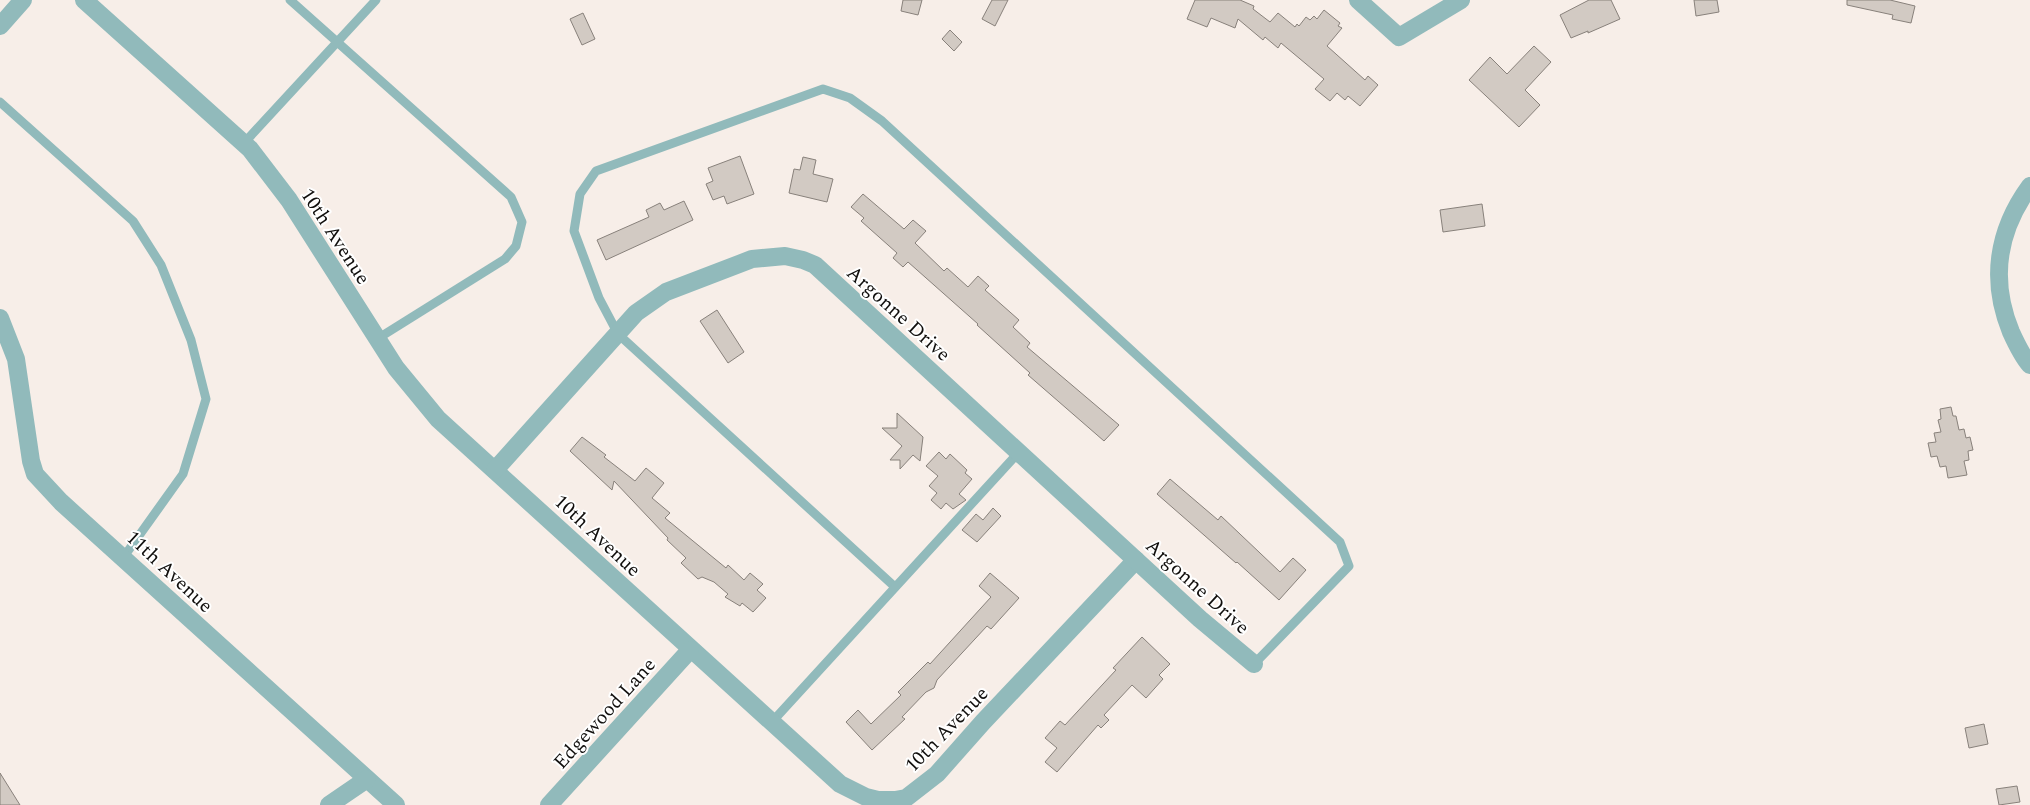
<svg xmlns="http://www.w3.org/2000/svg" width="2030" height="805" viewBox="0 0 2030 805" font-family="Spectral,serif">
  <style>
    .building { fill: #d2cac3; stroke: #88817b }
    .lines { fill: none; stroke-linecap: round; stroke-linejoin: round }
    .lane { stroke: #91babb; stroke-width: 9 }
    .street { stroke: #91babb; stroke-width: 18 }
    .labels { text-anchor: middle; stroke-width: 4; stroke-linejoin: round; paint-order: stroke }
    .street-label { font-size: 20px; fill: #110f0d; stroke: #fff }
  </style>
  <rect width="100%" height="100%" fill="#f7eee8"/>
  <!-- building -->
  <g class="building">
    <polygon points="903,0 922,0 918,15 901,11"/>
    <polygon points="992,0 1008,0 995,26 982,19"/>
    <polygon points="1195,0 1240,0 1254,6 1253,9 1270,22 1278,13 1295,27 1297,24 1299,26 1306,17 1310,20 1314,16 1317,19 1324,10 1340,23 1338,26 1342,28 1327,46 1365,80 1368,76 1378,85 1360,106 1348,96 1345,100 1337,93 1330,101 1315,89 1324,79 1281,43 1278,48 1265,37 1263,40 1238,19 1235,28 1211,18 1207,27 1187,19"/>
    <polygon points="1589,0 1611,0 1620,19 1588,33 1588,31 1571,38 1560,15"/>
    <polygon points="1694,0 1717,0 1719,12 1696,16"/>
    <polygon points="1847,0 1890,0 1915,6 1911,23 1892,19 1893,15 1847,5"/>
    <polygon points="583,13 595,39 582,45 570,19"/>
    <polygon points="950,30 962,42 954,51 942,39"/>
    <polygon points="1534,46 1551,62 1525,90 1540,105 1519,127 1469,80 1490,57 1507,74"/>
    <polygon points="740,156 754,194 727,204 724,196 713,200 706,184 713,181 708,168"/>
    <polygon points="803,157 816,160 813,174 833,179 827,202 789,193 794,169 800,170"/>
    <polygon points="863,194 904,229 913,220 926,231 915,243 944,271 947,268 968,287 978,276 989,286 985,290 1019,320 1013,327 1030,343 1027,347 1119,425 1104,441 1028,375 1030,373 977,325 978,324 908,262 903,267 893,258 897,253 861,221 864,218 851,207"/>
    <polygon points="684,201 693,220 606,260 597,240 649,217 646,210 660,203 664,210"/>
    <polygon points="1482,204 1485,226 1443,232 1440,210"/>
    <polygon points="717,310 744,352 728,363 700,321"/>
    <polygon points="1951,407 1953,416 1956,416 1959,430 1964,429 1966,438 1970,437 1973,450 1968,451 1969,460 1964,461 1967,475 1948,478 1946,466 1940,467 1937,456 1931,457 1928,443 1936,442 1934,433 1941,432 1938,420 1941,419 1940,409"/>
    <polygon points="897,413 923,437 920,461 913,455 900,469 900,460 890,460 902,446 882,428 897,428"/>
    <polygon points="582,437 606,455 604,457 635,481 646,468 664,483 652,498 670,513 665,518 726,568 728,565 744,580 750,573 763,584 757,590 766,598 753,612 742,603 740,606 725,597 728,594 714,582 702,577 698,579 681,563 686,558 667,540 668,538 614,481 612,490 570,451"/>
    <polygon points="939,452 946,459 950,454 967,470 965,473 972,479 959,494 966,500 953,509 946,503 941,509 931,500 937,493 929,486 938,476 926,466"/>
    <polygon points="1170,479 1218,520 1221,516 1280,572 1293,558 1306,570 1279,600 1237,562 1236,563 1157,494"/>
    <polygon points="993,508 1001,516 977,542 962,530 976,514 983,520"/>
    <polygon points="990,573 1019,598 991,629 987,626 937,680 934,688 926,692 902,717 905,719 872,750 846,722 858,710 871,724 901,695 898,692 928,662 930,664 991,597 979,586"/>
    <polygon points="1142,637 1170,664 1159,675 1163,679 1146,698 1132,685 1104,715 1109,720 1101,728 1098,725 1057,772 1045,762 1057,748 1045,738 1060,721 1065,725 1116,670 1113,668"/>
    <polygon points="1984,724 1988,744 1969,748 1965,728"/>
    <polygon points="0,773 20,805 0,805"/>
    <polygon points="2017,786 2020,802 1999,805 1996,789"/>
  </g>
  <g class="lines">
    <!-- lane -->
    <g class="lane">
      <polyline points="290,0 511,197 522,222 516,246 505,259 377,339"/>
      <polyline points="0,102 133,221 161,265 191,340 206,399 183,474 123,558"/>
      <polyline points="244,143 376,0"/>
      <polyline points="895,587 618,334 599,298 574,231 580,194 596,171 823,89 850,98 882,121 1340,542 1349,566 1254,664"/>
      <polyline points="771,723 1019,452"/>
    </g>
    <!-- street -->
    <g class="street">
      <polyline points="84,0 250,149 289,200 396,368 438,419 840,784 866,797 878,800 895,800 906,798 937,774 983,722 1136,560"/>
      <polyline points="1358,0 1399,37 1461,0"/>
      <polyline points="0,26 23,0"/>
      <path d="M2030 186C1997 231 1990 281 2011 332 2016 343 2022 356 2030 365"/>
      <polyline points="0,318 16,359 31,461 35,474 61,502 396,805"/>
      <polyline points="495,470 636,313 666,292 752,259 785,256 803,260 815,265 1200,619 1254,664"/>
      <polyline points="329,805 367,779"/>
      <polyline points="549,805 690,650"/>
    </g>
  </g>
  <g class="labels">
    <!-- street labels -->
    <g class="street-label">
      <text transform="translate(336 236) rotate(57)" y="7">10th Avenue</text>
      <text transform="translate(899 313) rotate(42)" y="7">Argonne Drive</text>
      <text transform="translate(598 535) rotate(43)" y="7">10th Avenue</text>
      <text transform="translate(170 571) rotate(43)" y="7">11th Avenue</text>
      <text transform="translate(1198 586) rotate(42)" y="7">Argonne Drive</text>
      <text transform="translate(604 713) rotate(-48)" y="7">Edgewood Lane</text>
      <text transform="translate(946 729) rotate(-46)" y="7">10th Avenue</text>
    </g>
  </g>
</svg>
